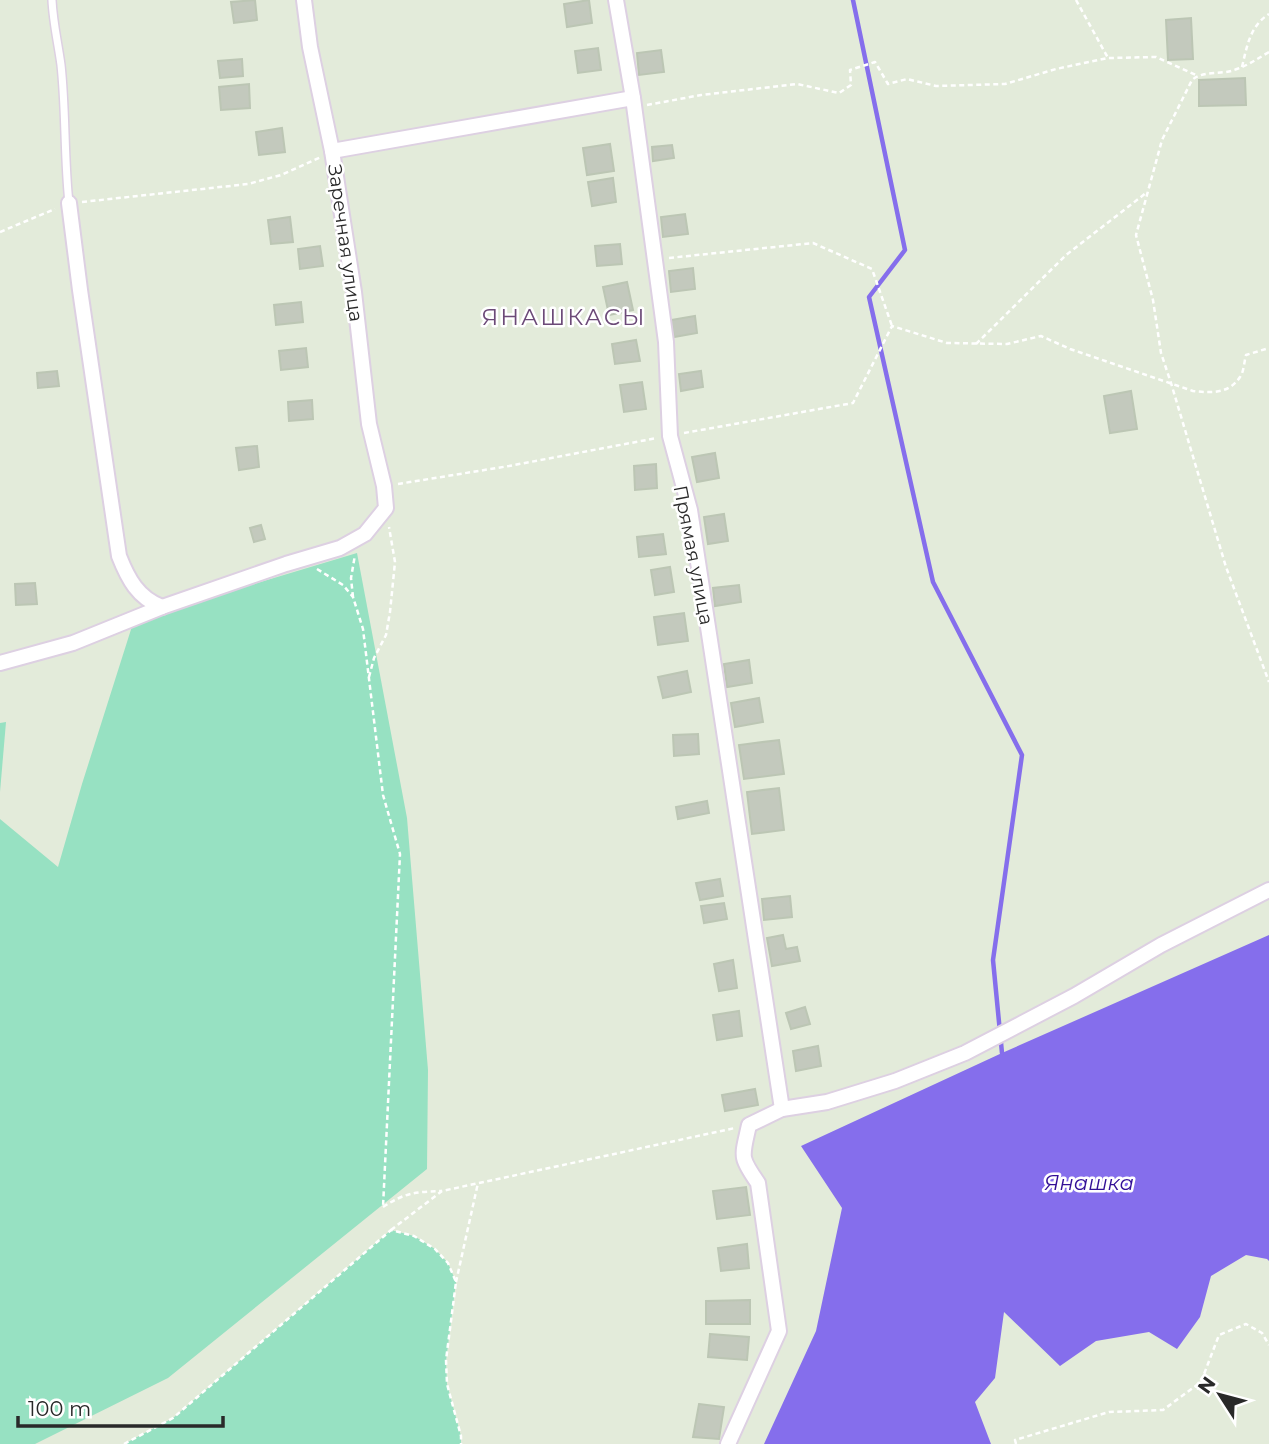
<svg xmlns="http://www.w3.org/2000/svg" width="1269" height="1444" viewBox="0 0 1269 1444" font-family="Montserrat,sans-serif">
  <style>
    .green { fill: #97e1c2 }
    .water { fill: #856eec }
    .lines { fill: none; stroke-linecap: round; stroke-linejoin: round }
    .stream { stroke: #856eec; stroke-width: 4.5 }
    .building { fill: #c3c9bd; stroke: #bcc6b4; stroke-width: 2 }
    .lane-casing { stroke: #ddd0e2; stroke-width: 10 }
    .street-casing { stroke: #ddd0e2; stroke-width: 18 }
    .path { stroke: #fff; stroke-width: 2.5; stroke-dasharray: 5 3.5; stroke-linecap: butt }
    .lane { stroke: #fff; stroke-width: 7 }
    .street { stroke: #fff; stroke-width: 14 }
    .labels { text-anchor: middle; stroke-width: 5; stroke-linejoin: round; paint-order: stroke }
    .street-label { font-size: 19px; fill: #292929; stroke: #fff }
    .water-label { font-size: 21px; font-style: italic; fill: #320f96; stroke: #fff }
    .quarter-label { font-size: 23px; letter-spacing: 2px; fill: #6c4a78; stroke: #fff }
  </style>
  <rect width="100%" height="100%" fill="#e3ebda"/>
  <!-- green -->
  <g class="green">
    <polygon points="357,553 407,818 428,1070 427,1169 168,1378 35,1444 0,1444 0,819 58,867 82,784 134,620"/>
    <polygon points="6,722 0,792 0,723"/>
    <polygon points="391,1230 414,1236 435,1249 448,1263 456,1282 446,1361 447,1384 461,1436 461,1444 124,1444 173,1418"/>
  </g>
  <!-- water -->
  <polygon class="water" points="1269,935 1269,1261 1267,1259 1246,1255 1211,1276 1200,1317 1177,1349 1149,1332 1096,1341 1060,1366 1004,1312 995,1378 975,1402 991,1444 764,1444 816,1331 842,1208 801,1146 1002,1053"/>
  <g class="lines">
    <!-- stream -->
    <polyline class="stream" points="853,0 905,250 869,297 933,582 1022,755 993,960 1002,1053"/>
  </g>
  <!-- building -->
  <g class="building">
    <polygon points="255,0 257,20 234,23 231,2"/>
    <polygon points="589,0 592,23 567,27 564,4"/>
    <polygon points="1191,18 1193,59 1168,60 1166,20"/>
    <polygon points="598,48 601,70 578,73 575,51"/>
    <polygon points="661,50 664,72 639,75 637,53"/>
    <polygon points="242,59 243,76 220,78 218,61"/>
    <polygon points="1245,78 1246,105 1199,106 1199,80"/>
    <polygon points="249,84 250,108 221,110 219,87"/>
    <polygon points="282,128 285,152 259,155 256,132"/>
    <polygon points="610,144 614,171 587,175 583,148"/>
    <polygon points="672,145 674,158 653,161 652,147"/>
    <polygon points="613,178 616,202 592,206 588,182"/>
    <polygon points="685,214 688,234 663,237 661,217"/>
    <polygon points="290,217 293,242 271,244 268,220"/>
    <polygon points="620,244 622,264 597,266 595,246"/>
    <polygon points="320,246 323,266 300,269 298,249"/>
    <polygon points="693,268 695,289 671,292 669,271"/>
    <polygon points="627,282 633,310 609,315 603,287"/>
    <polygon points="301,302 303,322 276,325 274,305"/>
    <polygon points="695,316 697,333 674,337 671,320"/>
    <polygon points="636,340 640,361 615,364 612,344"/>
    <polygon points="306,348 308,367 281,370 279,351"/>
    <polygon points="57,371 59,386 38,388 37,373"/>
    <polygon points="701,371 703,387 681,391 679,374"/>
    <polygon points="642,382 646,409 624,412 620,385"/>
    <polygon points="1131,391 1137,429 1110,433 1104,396"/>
    <polygon points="312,400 313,419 289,421 288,402"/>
    <polygon points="257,446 259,467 239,470 236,448"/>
    <polygon points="715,453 719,478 697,482 692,457"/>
    <polygon points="656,464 657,488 635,490 634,466"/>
    <polygon points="724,514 728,541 708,544 704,517"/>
    <polygon points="261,525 265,539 254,542 250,528"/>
    <polygon points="663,534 666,554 639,557 637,537"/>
    <polygon points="670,567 674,592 655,595 651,570"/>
    <polygon points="35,583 37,604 16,605 15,584"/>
    <polygon points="739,585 741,602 715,606 713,588"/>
    <polygon points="684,613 688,641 658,645 654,617"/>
    <polygon points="749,660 752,683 727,687 724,664"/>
    <polygon points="687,671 691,692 663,698 658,677"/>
    <polygon points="759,698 763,722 735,727 731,703"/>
    <polygon points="698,734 699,754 674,756 673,735"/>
    <polygon points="779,740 784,774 744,779 739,745"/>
    <polygon points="779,788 784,830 752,834 747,792"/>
    <polygon points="707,801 709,813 678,819 676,807"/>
    <polygon points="720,879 723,896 700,900 696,883"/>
    <polygon points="790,896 792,917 764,920 762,899"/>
    <polygon points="724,903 727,919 704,923 701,906"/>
    <polygon points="783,935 786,949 797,947 800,961 772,966 767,938"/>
    <polygon points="733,960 737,988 719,991 714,964"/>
    <polygon points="805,1007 810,1024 791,1029 786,1013"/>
    <polygon points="739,1011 742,1036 717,1040 713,1015"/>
    <polygon points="818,1046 821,1066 796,1071 793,1051"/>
    <polygon points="755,1089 758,1105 725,1111 722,1095"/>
    <polygon points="746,1187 750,1215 717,1219 713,1191"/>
    <polygon points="747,1244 749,1268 721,1271 718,1248"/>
    <polygon points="750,1300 750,1324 706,1324 706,1301"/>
    <polygon points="710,1334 749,1337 747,1360 708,1357"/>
    <polygon points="699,1404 724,1407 719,1439 693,1437"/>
  </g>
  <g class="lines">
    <!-- lane casing -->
    <g class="lane-casing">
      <path id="lane" d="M52 0C53 22 58 43 61 65 66 111 64 157 69 203"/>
    </g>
    <!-- street casing -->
    <g class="street-casing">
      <g id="street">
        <polyline points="616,0 633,98 666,342 670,436 690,510 782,1109"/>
        <polyline points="332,151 633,98"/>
        <path d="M69 203 80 290 119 556C128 579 138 598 162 607"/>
        <polyline points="0,663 73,643 162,607 286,564 340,548 365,534 386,508 384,486 369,424 354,292 332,151 310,47 304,0"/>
        <path d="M728 1444 779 1331 758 1183C739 1156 742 1157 749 1125L782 1109 827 1102 895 1081 965 1053 1074 996 1161 945 1269 890"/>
      </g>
    </g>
    <!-- path -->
    <g class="path">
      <polyline points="1076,0 1108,58"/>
      <path d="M1269 52C1257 59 1247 66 1234 70 1221 75 1203 70 1192 80L1162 140 1136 235 1153 300 1161 353 1171 383 1226 567 1269 682"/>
      <path d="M1242 67C1247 46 1250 26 1269 14"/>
      <polyline points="647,105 701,95 797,84 839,93 851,85 850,70 875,62 888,84 907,79 936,86 1005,84 1056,69 1108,58 1156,57 1196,75"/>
      <polyline points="82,202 248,184 281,175 321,157"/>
      <polyline points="0,232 55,209"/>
      <polyline points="669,258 813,243 872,269 892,326"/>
      <polyline points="976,344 1066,255 1146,193"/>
      <path d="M684 433 853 403 892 326 947 343 1007 344 1041 336 1070 349 1193 391C1211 393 1229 394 1240 377 1244 372 1244 362 1246 355L1269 348"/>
      <polyline points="398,484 509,466 657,438"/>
      <polyline points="317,569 343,585 353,597 363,629 383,795 400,854 383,1207"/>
      <polyline points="353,597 351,578 355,555"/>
      <polyline points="369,677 374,658 386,635 390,612 395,562 389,527"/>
      <path d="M383 1207C406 1192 416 1192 442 1191"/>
      <polyline points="391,1230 442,1191 735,1128"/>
      <polyline points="456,1282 478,1183"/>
      <polyline points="124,1444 173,1418 391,1230 414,1236 435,1249 448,1263 456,1282 446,1360 447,1384 461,1436 461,1444"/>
      <polyline points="1016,1444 1015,1440 1109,1412 1163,1410 1201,1382 1219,1335 1246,1324 1262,1333 1269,1345"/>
    </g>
    <!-- lane -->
    <use href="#lane" class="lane"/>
    <!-- street -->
    <use href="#street" class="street"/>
  </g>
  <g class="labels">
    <!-- street labels -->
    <g class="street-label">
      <text transform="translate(346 243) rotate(82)" y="7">Заречная улица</text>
      <text transform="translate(694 555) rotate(79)" y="7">Прямая улица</text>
    </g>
    <!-- water labels -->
    <g class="water-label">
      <text x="1089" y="1190">Янашка</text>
    </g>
    <!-- quarter labels -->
    <g class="quarter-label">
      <text x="564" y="325">ЯНАШКАСЫ</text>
    </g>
  </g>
  <!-- north arrow -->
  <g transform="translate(1220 1395) rotate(306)" stroke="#ffffff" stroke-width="5" paint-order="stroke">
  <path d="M0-5L12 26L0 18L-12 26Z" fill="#292929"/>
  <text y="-10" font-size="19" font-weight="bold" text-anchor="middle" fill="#292929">N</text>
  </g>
  <!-- scale -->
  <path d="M18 1416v10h205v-10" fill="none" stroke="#292929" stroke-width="3.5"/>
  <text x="28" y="1416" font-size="21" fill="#292929" stroke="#ffffff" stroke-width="5" paint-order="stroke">100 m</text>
</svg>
